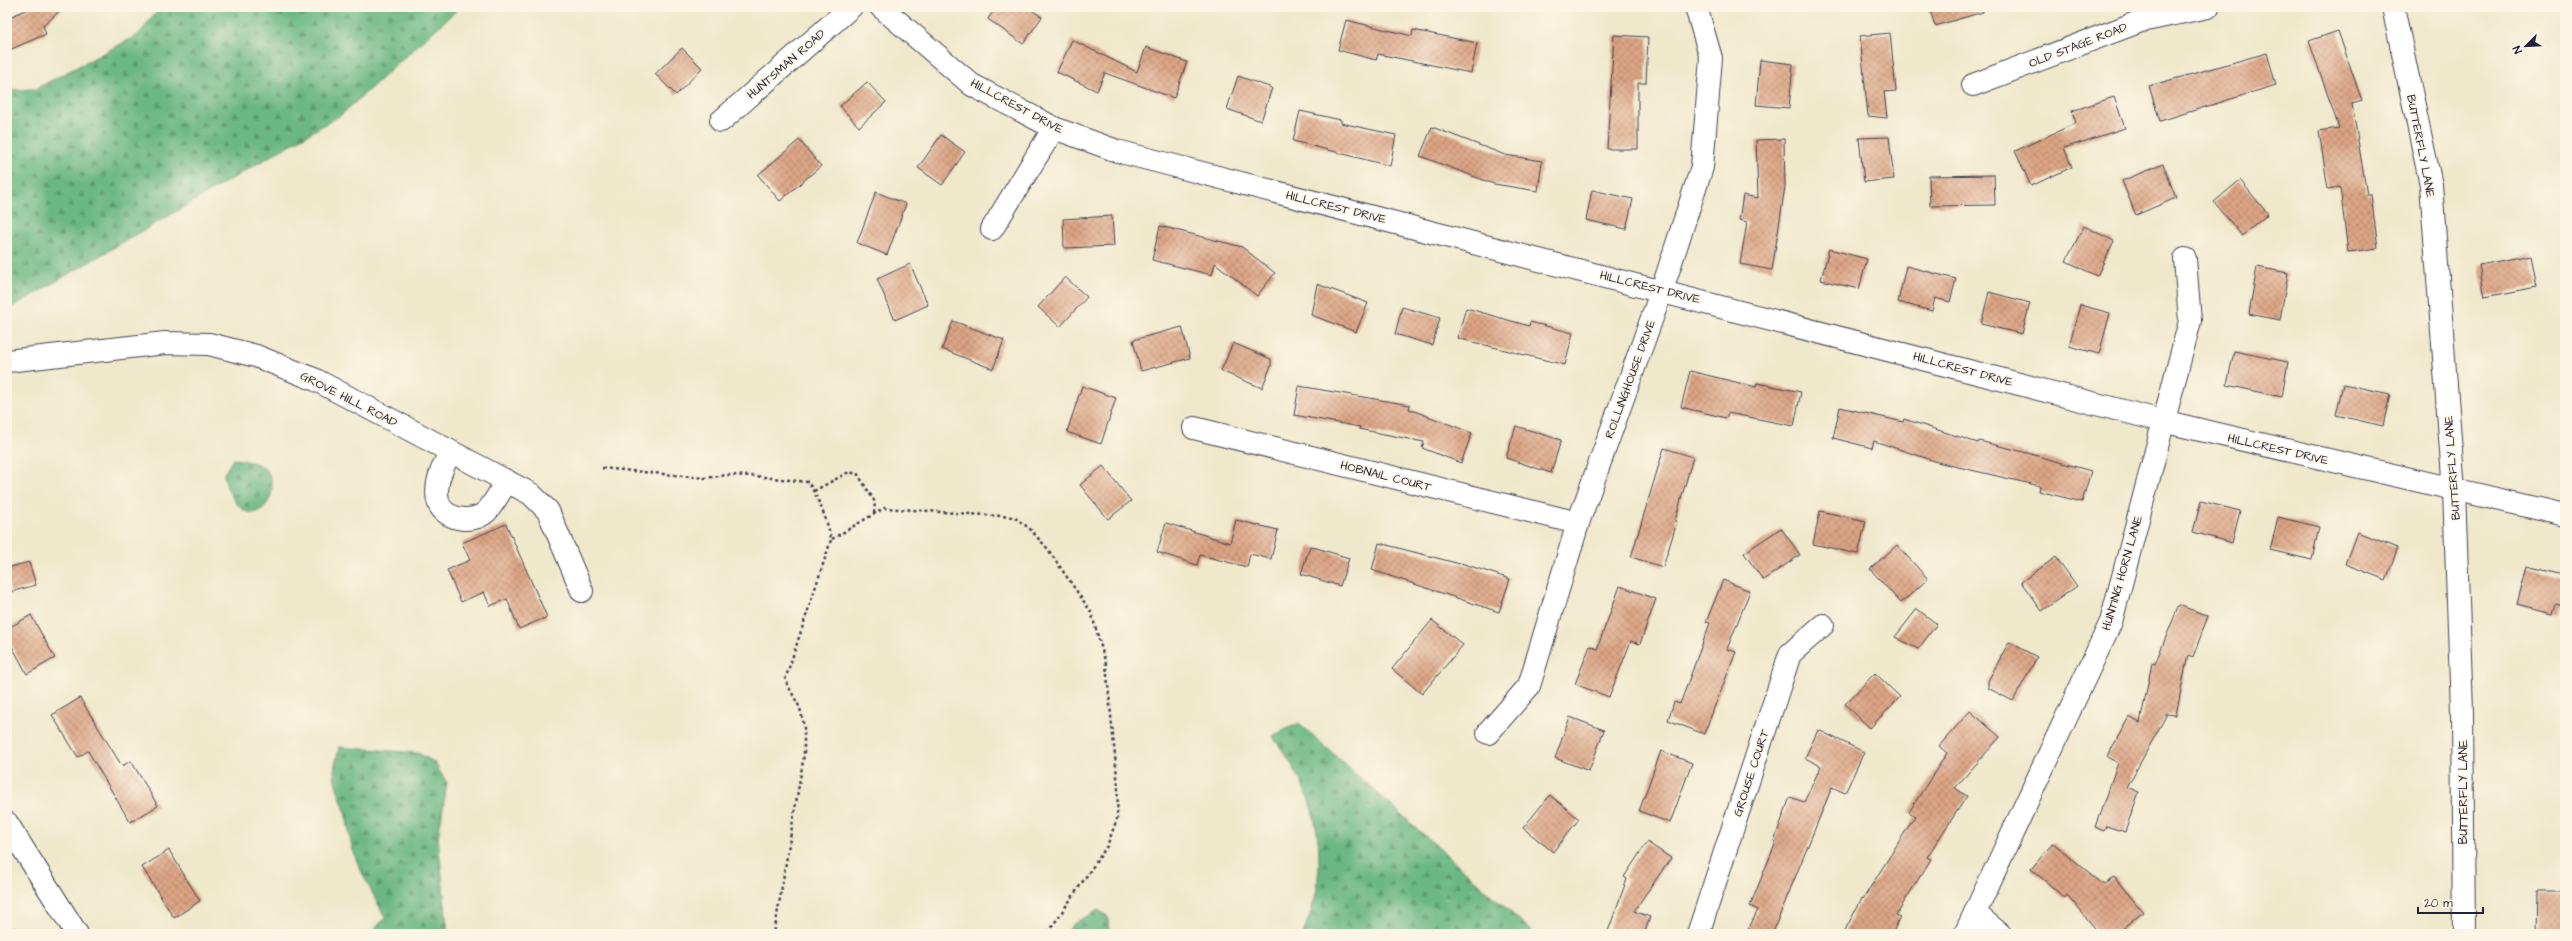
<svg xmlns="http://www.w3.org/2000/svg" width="2572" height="941" viewBox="0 0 2572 941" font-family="'Architects Daughter',sans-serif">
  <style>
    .forest { fill: url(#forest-firs); stroke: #476d5e }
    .building { fill: url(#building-cross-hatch) }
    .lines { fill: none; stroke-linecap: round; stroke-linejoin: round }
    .minor-casing { stroke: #414051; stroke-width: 24 }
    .path { stroke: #414051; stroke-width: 2.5; stroke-dasharray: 3 3; stroke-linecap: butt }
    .minor { stroke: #fff; stroke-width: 22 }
    .labels { text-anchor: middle; stroke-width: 3.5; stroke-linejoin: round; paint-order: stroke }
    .street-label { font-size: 12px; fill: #22223b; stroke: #fcf5e5 }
  </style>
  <defs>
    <pattern id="forest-firs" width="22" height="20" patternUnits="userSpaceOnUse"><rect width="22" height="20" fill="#6cb882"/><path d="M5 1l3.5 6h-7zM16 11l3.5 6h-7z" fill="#58956c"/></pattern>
    <pattern id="building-cross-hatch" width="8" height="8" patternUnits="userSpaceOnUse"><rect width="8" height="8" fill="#dda585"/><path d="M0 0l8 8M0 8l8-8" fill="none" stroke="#b3866e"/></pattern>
  </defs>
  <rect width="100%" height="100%" fill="#fcf5e5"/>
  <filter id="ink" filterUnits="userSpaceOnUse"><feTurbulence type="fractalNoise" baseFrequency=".025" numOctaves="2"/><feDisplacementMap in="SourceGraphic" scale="8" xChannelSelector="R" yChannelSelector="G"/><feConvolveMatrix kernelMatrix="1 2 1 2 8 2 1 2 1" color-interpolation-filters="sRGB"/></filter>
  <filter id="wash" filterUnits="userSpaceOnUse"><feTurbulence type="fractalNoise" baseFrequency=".012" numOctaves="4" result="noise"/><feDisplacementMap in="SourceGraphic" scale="16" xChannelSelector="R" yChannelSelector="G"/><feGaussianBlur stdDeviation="0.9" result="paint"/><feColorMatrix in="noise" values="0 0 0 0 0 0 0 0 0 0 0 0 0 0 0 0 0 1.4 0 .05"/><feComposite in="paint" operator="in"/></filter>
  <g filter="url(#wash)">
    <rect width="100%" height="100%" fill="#efe8cb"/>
    <!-- forest -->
    <g class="forest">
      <polygon points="161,7 460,7 341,115 7,310 7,90 35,89 138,35"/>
      <path d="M233 459C241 460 250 461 257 464 291 478 260 539 234 500 228 491 225 484 224 474Z"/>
      <path d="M1299 723 1535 934H1303C1308 919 1315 903 1317 887 1325 827 1308 783 1272 736Z"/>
      <path d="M340 747 418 753 434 762 447 783 438 838 448 934H370L385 918C375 895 361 875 353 851 349 838 349 825 345 812 337 782 328 779 340 747Z"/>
      <polygon points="1098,910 1107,916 1111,934 1066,934 1073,924"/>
    </g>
    <g id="blocks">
      <!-- building -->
      <g class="building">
        <polygon points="33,7 64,7 43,26 46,34 7,51 7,18"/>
        <polygon points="996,7 1027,7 1042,17 1023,44 988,19"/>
        <polygon points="1929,7 1983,7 1983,12 1935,26"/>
        <polygon points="1346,20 1412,36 1413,30 1477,43 1471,73 1378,54 1376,60 1338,50"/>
        <polygon points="2338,31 2362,101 2352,104 2367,195 2371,195 2378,248 2348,252 2340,187 2328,189 2319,131 2339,128 2309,41"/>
        <polygon points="1890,33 1896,91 1884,92 1887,118 1868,116 1860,36"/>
        <polygon points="1614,35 1648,37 1646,83 1638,83 1638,149 1607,149"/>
        <polygon points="1072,40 1137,72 1146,47 1187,62 1174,98 1105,73 1097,91 1057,72"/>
        <polygon points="682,48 702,68 676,95 655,74"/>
        <polygon points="2267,53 2276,85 2160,121 2149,86"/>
        <polygon points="1760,60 1793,64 1789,108 1756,105"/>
        <polygon points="1238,76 1272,88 1261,121 1227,109"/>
        <polygon points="867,82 886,102 859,127 840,106"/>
        <polygon points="2114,97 2125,128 2064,148 2072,167 2031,186 2015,151 2076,123 2072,111"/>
        <polygon points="1300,111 1341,120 1341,123 1396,135 1390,166 1293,141"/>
        <polygon points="1432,127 1505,155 1542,161 1538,191 1494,184 1420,156"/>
        <polygon points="941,135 965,152 942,185 918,168"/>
        <polygon points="1889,137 1894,179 1864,182 1859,138"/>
        <polygon points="1784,139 1785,187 1772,270 1740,264 1747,222 1739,220 1743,195 1758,198 1756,140"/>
        <polygon points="799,140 821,166 780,201 758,175"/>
        <polygon points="2163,164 2176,198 2136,215 2122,181"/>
        <polygon points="1994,175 1995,205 1930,206 1929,176"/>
        <polygon points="2240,180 2268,214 2242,236 2214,202"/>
        <polygon points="1592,190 1633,199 1626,229 1586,220"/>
        <polygon points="876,192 906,204 887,255 857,243"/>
        <polygon points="1112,216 1114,246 1064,248 1063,219"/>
        <polygon points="1160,226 1242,247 1275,273 1257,296 1215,263 1212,275 1152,260"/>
        <polygon points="2084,226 2114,241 2097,276 2066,261"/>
        <polygon points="1829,249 1867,259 1859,289 1821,280"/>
        <polygon points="2531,255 2537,287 2485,297 2479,265"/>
        <polygon points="910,264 928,305 895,320 877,279"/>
        <polygon points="1906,266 1956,279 1950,302 1935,298 1932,311 1898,302"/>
        <polygon points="2257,267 2288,273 2280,320 2249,314"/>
        <polygon points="1065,277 1087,297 1060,327 1038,307"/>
        <polygon points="1317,284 1368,303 1356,332 1311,315"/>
        <polygon points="1989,292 2030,303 2022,334 1981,324"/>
        <polygon points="2080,305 2110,313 2099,354 2069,346"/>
        <polygon points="1402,307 1440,318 1432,345 1395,334"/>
        <polygon points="1466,308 1529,326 1530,322 1573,333 1565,365 1457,338"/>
        <polygon points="953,321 1004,340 993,369 942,349"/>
        <polygon points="1182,327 1190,358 1141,371 1133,340"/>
        <polygon points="1233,343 1271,359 1271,366 1262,388 1221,371"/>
        <polygon points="2234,351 2288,362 2282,397 2227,385"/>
        <polygon points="1690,371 1756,387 1757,383 1801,392 1794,426 1728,413 1726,418 1681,407"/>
        <polygon points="2343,384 2390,394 2383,426 2336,415"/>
        <polygon points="1082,386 1116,398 1101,444 1067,432"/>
        <polygon points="1299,386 1410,405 1409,409 1472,433 1461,463 1422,448 1424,442 1359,429 1360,427 1294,415"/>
        <polygon points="1840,407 1903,422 1904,419 1978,443 1979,441 2020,451 2091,471 2082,502 2039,491 2040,486 1941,463 1874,441 1872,448 1833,438"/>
        <polygon points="1516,426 1561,440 1551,473 1506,458"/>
        <polygon points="1664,448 1693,457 1675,521 1677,522 1663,567 1631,557"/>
        <polygon points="1103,466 1131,501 1108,519 1080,485"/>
        <polygon points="2201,501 2240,511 2232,543 2193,532"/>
        <polygon points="1820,511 1866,521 1858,554 1813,544"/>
        <polygon points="2278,517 2319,527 2312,560 2270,550"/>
        <polygon points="1236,520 1278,530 1271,559 1250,554 1247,567 1200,555 1197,565 1157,552 1166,523 1230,543"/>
        <polygon points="506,524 547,617 519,629 507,599 490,606 484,592 461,602 447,570 470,560 462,543"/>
        <polygon points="1781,528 1800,555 1763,580 1744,553"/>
        <polygon points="2357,532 2398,548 2386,580 2345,564"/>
        <polygon points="1379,543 1460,564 1461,563 1510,579 1499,612 1372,570"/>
        <polygon points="1897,545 1928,579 1901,603 1870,569"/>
        <polygon points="1310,546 1349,558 1340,586 1301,574"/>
        <polygon points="2056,557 2077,586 2042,611 2021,582"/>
        <polygon points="29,562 36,585 10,592 7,568"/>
        <polygon points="2527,566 2563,575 2562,580 2565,581 2565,606 2557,604 2554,613 2517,604"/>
        <polygon points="1723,580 1750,591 1727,649 1736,652 1704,734 1668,720 1674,702 1680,704 1710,623 1706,622"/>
        <polygon points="1620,586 1656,599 1640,644 1631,641 1609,697 1575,684 1590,646 1597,649"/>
        <polygon points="2179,605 2208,616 2193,657 2188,655 2176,715 2167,714 2127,787 2139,792 2125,832 2106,826 2104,831 2095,827 2118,763 2107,757 2129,717 2140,723 2152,663 2155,664"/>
        <polygon points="1917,609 1937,624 1918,649 1895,637"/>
        <polygon points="31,615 55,658 27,674 7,637 7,629"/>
        <polygon points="1432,620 1463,645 1422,694 1392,669"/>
        <polygon points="2009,642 2037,657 2013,701 1988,688 1988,681"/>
        <polygon points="1875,673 1900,697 1870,728 1845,704"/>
        <polygon points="80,698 122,766 131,761 158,806 130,822 88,751 78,757 52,715"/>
        <polygon points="1970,711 2000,737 1955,788 1967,796 1927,857 1931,859 1896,915 1900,917 1892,934 1843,934 1862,898 1863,899 1915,816 1909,812 1947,753 1939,746"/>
        <polygon points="1570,717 1604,730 1589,771 1555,758"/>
        <polygon points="1818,730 1864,752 1845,793 1832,787 1772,934 1746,934 1758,910 1750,906 1776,842 1774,841 1790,797 1804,802 1821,766 1805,758"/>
        <polygon points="1661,751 1692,763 1670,823 1639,811"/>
        <polygon points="1550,795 1579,819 1553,852 1523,828"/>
        <polygon points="1647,842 1671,858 1634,911 1650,917 1644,934 1607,934 1627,879 1624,877"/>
        <polygon points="2053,843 2104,885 2114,877 2143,912 2117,934 2100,934 2067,895 2065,898 2031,869"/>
        <polygon points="169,850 200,901 174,918 142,867"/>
        <polygon points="2537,893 2565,893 2565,934 2536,934"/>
      </g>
    </g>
  </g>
  <g filter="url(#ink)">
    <use href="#blocks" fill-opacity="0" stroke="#414051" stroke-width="1"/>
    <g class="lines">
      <!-- minor casing -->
      <g class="minor-casing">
        <g id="minor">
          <polyline points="881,7 972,85 1054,128 1117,151 2162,421 2565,515"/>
          <polyline points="2393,7 2431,185 2454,491 2462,711 2464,934"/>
          <polyline points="1973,85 2141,21 2208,7"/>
          <polyline points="721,121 851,7"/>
          <polyline points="992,229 1054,128"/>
          <polyline points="7,361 165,343 209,344 256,356 316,380 531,494 548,511 582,591"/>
          <polyline points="1194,428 1578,523"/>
          <path d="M450 452C443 467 434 483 438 500 441 519 472 525 486 512 494 504 500 491 507 481"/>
          <polyline points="1488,733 1529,686 1578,523 1662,290 1702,167 1711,58 1696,7"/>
          <polyline points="7,823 77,934"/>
          <polyline points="1976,914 2000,934"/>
          <polyline points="1698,934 1790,654 1823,625"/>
          <polyline points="1965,934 2111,622 2190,321 2185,259"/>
        </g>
      </g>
      <!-- path -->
      <g class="path">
        <path d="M602 468 704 478 727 475 754 476 808 482C817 495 829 524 831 540L785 680 800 708 804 726V755L774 934"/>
        <polyline points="814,491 847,473 857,473 875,502 874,513"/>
        <polyline points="832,539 884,508 1014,517 1029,528 1047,548 1091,612 1106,664 1118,787 1117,819 1107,846 1047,934"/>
      </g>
      <!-- minor -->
      <use href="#minor" class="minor"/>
    </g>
  </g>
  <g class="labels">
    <!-- street labels -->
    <g class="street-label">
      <text transform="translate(2078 45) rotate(-21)" y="4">OLD STAGE ROAD</text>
      <text transform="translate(786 64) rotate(-41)" y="4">HUNTSMAN ROAD</text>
      <text transform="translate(1017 106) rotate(28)" y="4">HILLCREST DRIVE</text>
      <text transform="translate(2421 146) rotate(79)" y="4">BUTTERFLY LANE</text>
      <text transform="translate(1336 207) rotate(14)" y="4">HILLCREST DRIVE</text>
      <text transform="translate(1650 287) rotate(14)" y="4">HILLCREST DRIVE</text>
      <text transform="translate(1963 369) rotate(15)" y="4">HILLCREST DRIVE</text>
      <text transform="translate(1630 379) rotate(-70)" y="4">ROLLINGHOUSE DRIVE</text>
      <text transform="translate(349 399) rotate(27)" y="4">GROVE HILL ROAD</text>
      <text transform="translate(2278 449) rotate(13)" y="4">HILLCREST DRIVE</text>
      <text transform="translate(2452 468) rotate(-94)" y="4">BUTTERFLY LANE</text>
      <text transform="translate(1386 476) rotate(14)" y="4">HOBNAIL COURT</text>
      <text transform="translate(2122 573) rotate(-74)" y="4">HUNTING HORN LANE</text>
      <text transform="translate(1751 773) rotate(-72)" y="4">GROUSE COURT</text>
      <text transform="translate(2463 792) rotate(-90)" y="4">BUTTERFLY LANE</text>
    </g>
  </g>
  <!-- margin -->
  <rect width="2572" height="941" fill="none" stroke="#fcf5e5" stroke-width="24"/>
  <!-- north arrow -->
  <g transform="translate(2526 46) rotate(246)" stroke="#fcf5e5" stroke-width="3" paint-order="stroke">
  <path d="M0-3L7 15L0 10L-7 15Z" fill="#22223b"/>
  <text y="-6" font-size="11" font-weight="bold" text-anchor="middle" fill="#22223b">N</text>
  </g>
  <!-- scale -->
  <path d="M2418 907v6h65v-6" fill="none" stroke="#22223b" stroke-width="2"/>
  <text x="2424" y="907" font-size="12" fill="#22223b" stroke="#fcf5e5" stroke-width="3" paint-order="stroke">20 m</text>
</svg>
